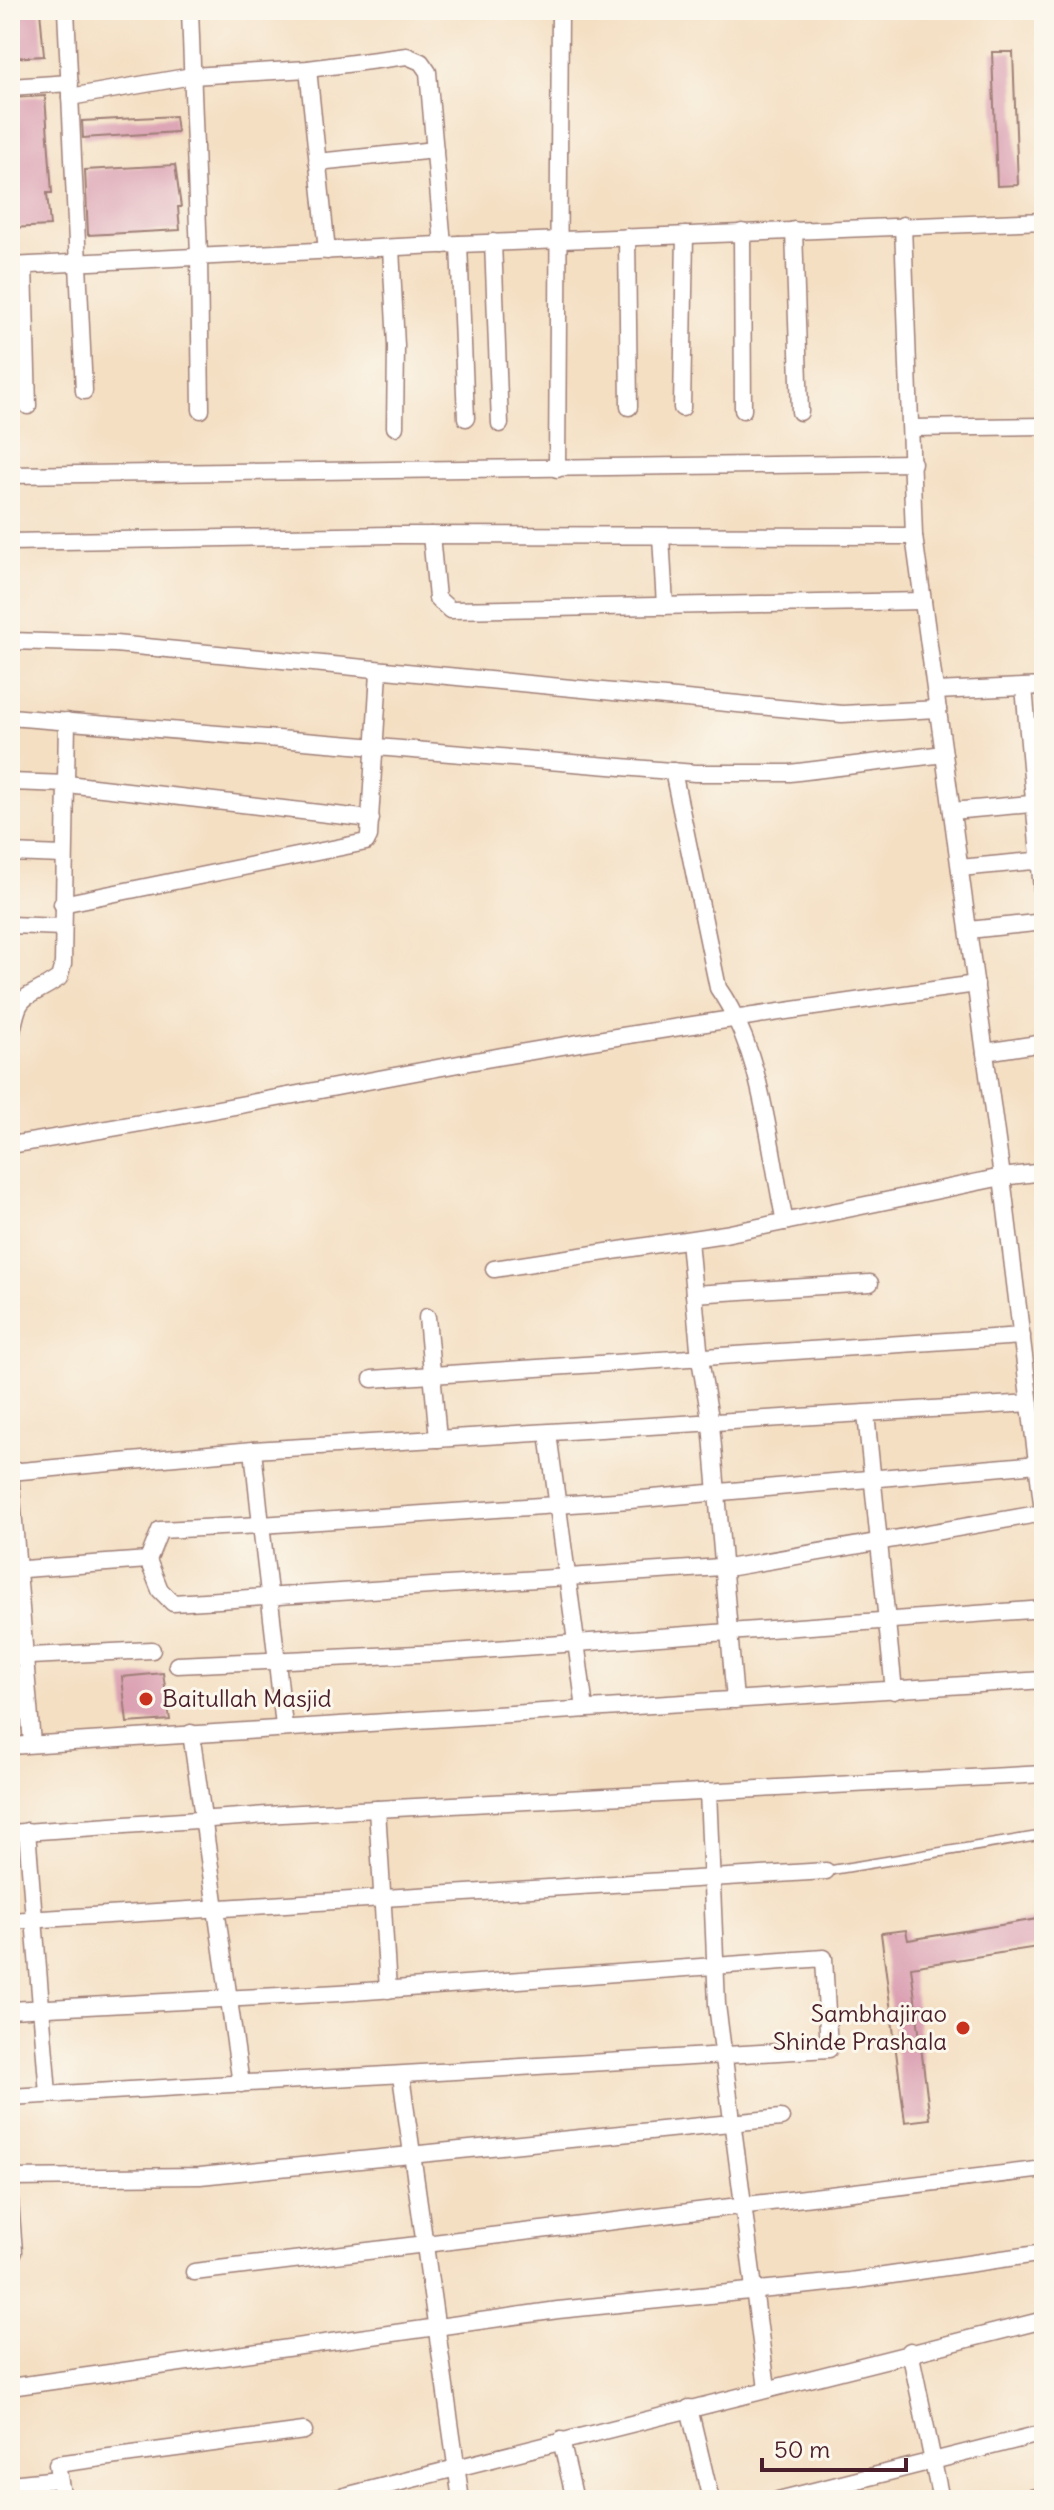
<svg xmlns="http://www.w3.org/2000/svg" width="1054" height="2510" viewBox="0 0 1054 2510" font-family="Delius,sans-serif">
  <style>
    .building { fill: #dba1b3 }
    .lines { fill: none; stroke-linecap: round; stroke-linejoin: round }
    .service-casing { stroke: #9f7f77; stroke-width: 11 }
    .minor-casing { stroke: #9f7f77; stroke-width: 19 }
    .service { stroke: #fff; stroke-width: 8 }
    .minor { stroke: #fff; stroke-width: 16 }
    .poi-dot { fill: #c8321e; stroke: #fbf7ec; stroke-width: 3 }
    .labels { text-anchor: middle; stroke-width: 6; stroke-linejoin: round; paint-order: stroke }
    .poi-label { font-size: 24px; fill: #4a1f2b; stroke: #fbf7ec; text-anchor: start }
  </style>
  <rect width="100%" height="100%" fill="#fbf7ec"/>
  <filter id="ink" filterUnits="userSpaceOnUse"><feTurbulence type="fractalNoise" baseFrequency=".0125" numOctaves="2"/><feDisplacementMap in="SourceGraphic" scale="16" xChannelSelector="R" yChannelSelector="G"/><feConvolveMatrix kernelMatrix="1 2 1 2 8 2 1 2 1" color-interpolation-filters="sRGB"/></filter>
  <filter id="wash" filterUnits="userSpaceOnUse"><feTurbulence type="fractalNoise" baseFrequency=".006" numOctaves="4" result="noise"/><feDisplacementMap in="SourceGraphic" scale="32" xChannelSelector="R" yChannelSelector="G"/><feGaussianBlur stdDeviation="1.8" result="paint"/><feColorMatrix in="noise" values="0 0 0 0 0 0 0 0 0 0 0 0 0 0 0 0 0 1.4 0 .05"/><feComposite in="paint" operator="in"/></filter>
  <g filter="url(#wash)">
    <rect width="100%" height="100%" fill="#f4dfc3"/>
    <g id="blocks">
      <!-- building -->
      <g class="building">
        <polygon points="10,10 40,10 44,56 10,58"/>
        <polygon points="992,52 1013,52 1018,185 997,186"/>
        <polygon points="45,96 52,193 47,193 50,226 10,228 10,98"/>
        <polygon points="175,116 177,132 83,138 82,121"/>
        <polygon points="175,165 181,207 178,207 180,230 88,235 85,170"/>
        <polygon points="163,1673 170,1720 127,1723 122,1677"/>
        <polygon points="1044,1918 1044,1946 911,1967 930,2119 905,2122 881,1933 906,1930 908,1940"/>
      </g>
    </g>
  </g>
  <g filter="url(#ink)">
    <use href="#blocks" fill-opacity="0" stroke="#9f7f77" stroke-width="2"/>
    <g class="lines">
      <!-- service casing -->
      <g class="service-casing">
        <polyline id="service" points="826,1871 1044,1835"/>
      </g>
      <!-- minor casing -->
      <g class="minor-casing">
        <g id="minor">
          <polyline points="66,10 84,391"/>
          <polyline points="190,10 199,256 201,410"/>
          <polyline points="308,69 327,251"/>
          <polyline points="10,87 70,83"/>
          <polyline points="70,97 192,76 308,69 407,56 421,62 428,72 443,245"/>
          <polyline points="317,162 435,150"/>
          <polyline points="903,225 914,536 1002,1177 1044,1519"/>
          <polyline points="794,230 800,412"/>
          <polyline points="742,232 743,410"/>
          <polyline points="627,237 629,407"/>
          <polyline points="493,242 500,424"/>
          <polyline points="459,244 466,418"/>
          <polyline points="391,248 396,346 395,427"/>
          <polyline points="10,266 459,244 1044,221"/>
          <polyline points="24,266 28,406"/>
          <polyline points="682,408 685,235"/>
          <polyline points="911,428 1044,426"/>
          <polyline points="557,469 560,10"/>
          <polyline points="10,475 913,463"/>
          <polyline points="431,535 437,598 450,610 923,601"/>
          <polyline points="661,536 665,606"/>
          <polyline points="10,542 390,535 914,536"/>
          <polyline points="10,641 115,644 842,714 938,709"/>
          <polyline points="1024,687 1044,912"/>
          <polyline points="936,691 1044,686"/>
          <polyline points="10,717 695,773 790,773 944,754"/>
          <path d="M673 771 718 988C764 1054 768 1144 785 1222"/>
          <polyline points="10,782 67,784 371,819"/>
          <polyline points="952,811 1042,803"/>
          <polyline points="10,853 63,855"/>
          <polyline points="960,868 1044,860"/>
          <polyline points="62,904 366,842 369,836 379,672"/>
          <polyline points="10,925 62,927"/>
          <polyline points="969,930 1044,922"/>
          <path d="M10 1042C20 988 19 1005 59 978L63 964 67 721"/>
          <polyline points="985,1052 1044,1043"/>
          <path d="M10 1145C170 1120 327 1088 486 1059 649 1030 812 1007 976 984"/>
          <polyline points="689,1240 700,1359 711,1424 735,1700"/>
          <polyline points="494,1269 725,1234 1002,1177 1044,1172"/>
          <polyline points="694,1294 870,1283"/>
          <polyline points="427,1317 438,1439"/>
          <polyline points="372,1379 1022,1336"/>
          <polyline points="1030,1403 253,1450 261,1525 630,1500 1038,1464"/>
          <polyline points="866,1414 894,1691"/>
          <polyline points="548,1433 585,1709"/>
          <polyline points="10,1472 32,1744"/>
          <polyline points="10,1472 253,1450"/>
          <polyline points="10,1570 148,1560"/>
          <polyline points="10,1657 152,1650"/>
          <polyline points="177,1665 439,1653 1044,1609"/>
          <path d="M284 1727C277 1659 269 1592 261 1525L160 1530 148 1560 160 1590 173 1603C355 1591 538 1580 721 1567H733L1043 1513"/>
          <polyline points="191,1733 241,2084"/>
          <polyline points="10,1746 1044,1680"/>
          <polyline points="708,1791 717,2005 767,2388"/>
          <polyline points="377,1809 388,1990"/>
          <polyline points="27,1831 48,2094"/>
          <polyline points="10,1833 282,1814 1044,1774"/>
          <polyline points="10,1921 826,1871"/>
          <polyline points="10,2010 339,1993 824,1958 829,2049 10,2097"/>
          <polyline points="401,2076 461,2500"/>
          <polyline points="10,2178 200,2176 781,2118"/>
          <polyline points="10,2201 14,2252 10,2253"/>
          <polyline points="194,2272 1044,2169"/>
          <polyline points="910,2351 941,2500"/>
          <polyline points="10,2387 558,2310 850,2281 1044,2253"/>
          <polyline points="689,2408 711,2500"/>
          <polyline points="561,2440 575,2500"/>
          <polyline points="10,2484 59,2479"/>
          <polyline points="63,2500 57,2464 304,2431"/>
          <polyline points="329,2500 1044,2320"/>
          <polyline points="778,2500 1044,2433"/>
          <polyline points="1023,2500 1044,2495"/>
        </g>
      </g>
      <!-- service -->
      <use href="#service" class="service"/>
      <!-- minor -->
      <use href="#minor" class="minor"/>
    </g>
  </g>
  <!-- markers -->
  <g class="poi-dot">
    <circle cx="146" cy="1699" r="8"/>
    <circle cx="963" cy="2028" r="8"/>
  </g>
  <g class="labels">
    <!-- poi labels -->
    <g class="poi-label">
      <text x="162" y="1707">Baitullah Masjid</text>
      <text x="947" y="2022" text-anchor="end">Sambhajirao<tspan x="947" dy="28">Shinde Prashala</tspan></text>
    </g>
  </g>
  <!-- margin -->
  <rect width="1054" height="2510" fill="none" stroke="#fbf7ec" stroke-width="40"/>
  <!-- scale -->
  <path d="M762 2458v12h144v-12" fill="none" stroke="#4a1f2b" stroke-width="4"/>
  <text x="774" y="2458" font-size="24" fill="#4a1f2b" stroke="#fbf7ec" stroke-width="6" paint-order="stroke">50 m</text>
</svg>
